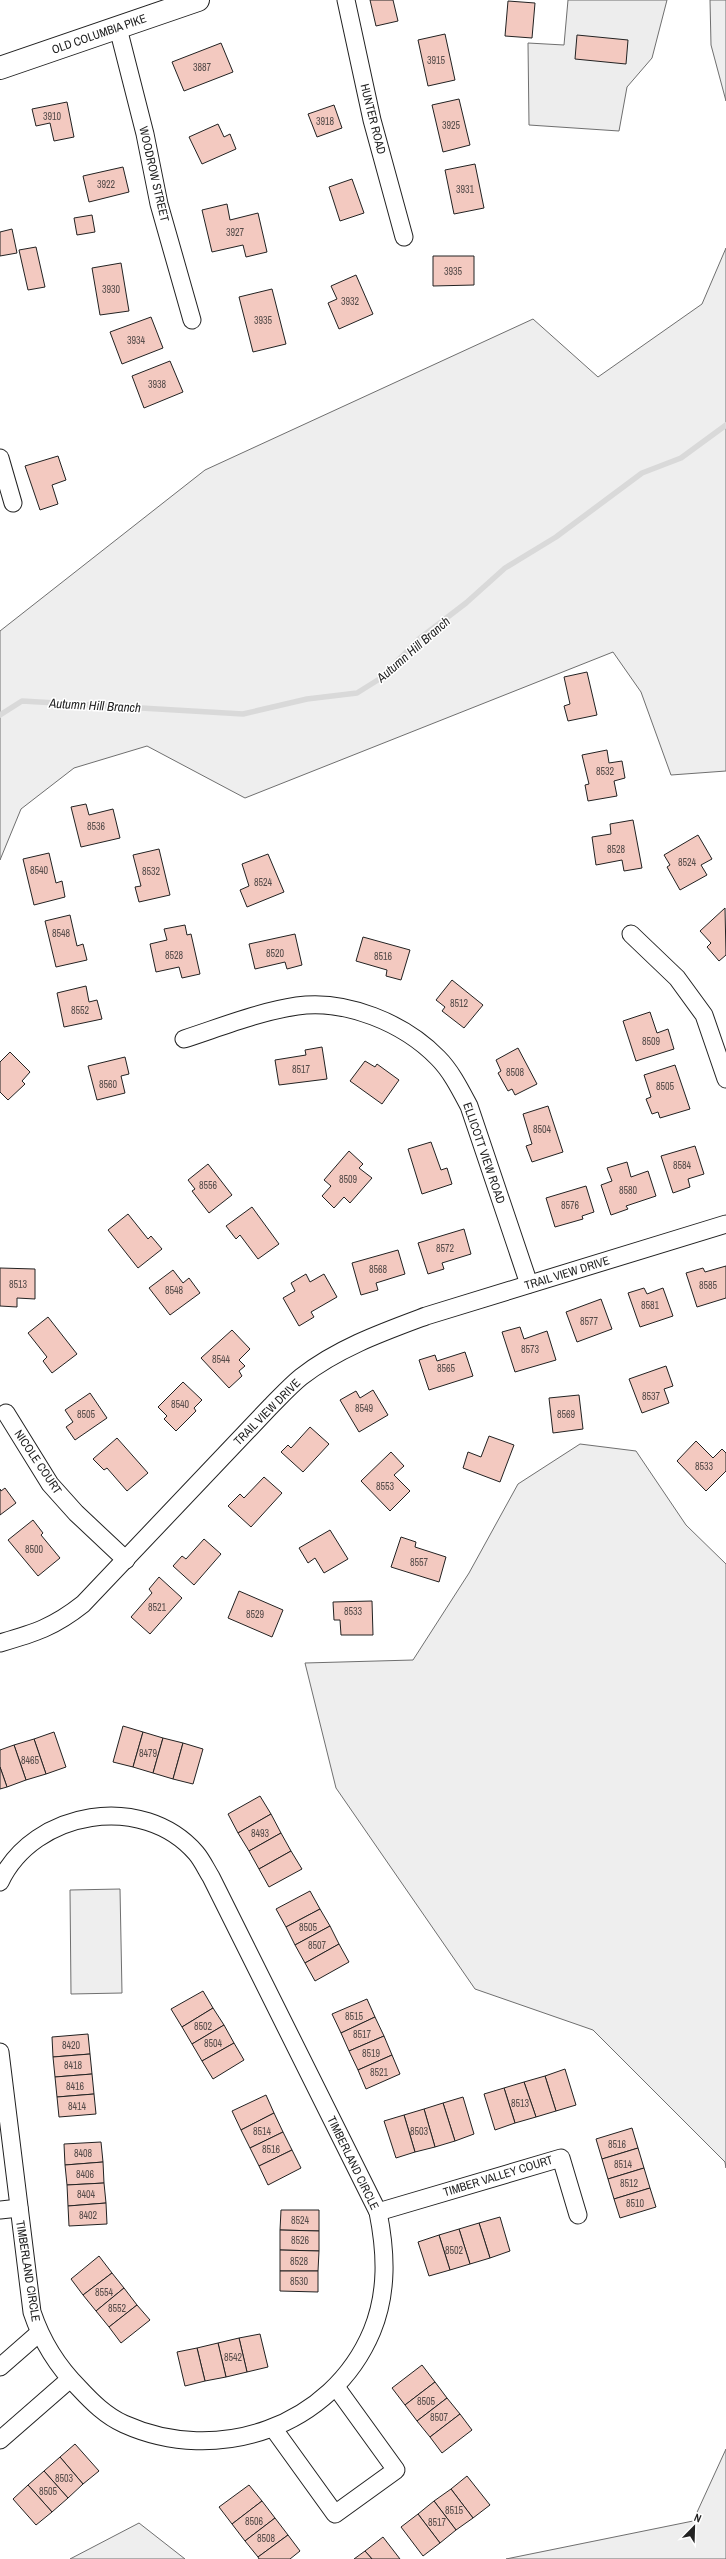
<svg xmlns="http://www.w3.org/2000/svg" width="726" height="2559" viewBox="0 0 726 2559" font-family="'Archivo Narrow',sans-serif">
  <style>
    .green { fill: #eee; stroke: #6f6f6f }
    .parking { fill: #ededed; stroke: #6f6f6f }
    .lines { fill: none; stroke-linecap: round; stroke-linejoin: round }
    .stream { stroke: #d9d9d9; stroke-width: 5.5 }
    .building { fill: #f3c9c0; stroke: #222 }
    .street-casing { stroke: #222; stroke-width: 19 }
    .secondary-casing { stroke: #222; stroke-width: 24 }
    .street { stroke: #fff; stroke-width: 17 }
    .secondary { stroke: #fff; stroke-width: 22 }
    .labels { text-anchor: middle; stroke-width: 3; stroke-linejoin: round; paint-order: stroke }
    .number-label { font-size: 10px; fill: #564c4a }
    .street-label { font-size: 12px; fill: #222; stroke: #fff }
    .water-label { font-size: 13px; font-style: italic; fill: #222; stroke: #fff }
  </style>
  <rect width="100%" height="100%" fill="#fff"/>
  <!-- green -->
  <g class="green">
    <polygon points="710,0 726,0 726,101 711,45"/>
    <polygon points="726,248 726,771 671,775 641,692 613,652 245,798 147,746 74,768 21,809 0,860 0,631 205,470 533,319 598,377 702,304"/>
    <polygon points="580,1444 636,1451 686,1525 726,1564 726,2168 725,2162 593,2030 475,1989 336,1788 305,1663 413,1660 469,1573 518,1484"/>
    <polygon points="120,1889 122,1993 71,1994 70,1890"/>
    <polygon points="726,2449 726,2559 506,2559 693,2521"/>
    <polygon points="139,2523 185,2559 70,2559"/>
  </g>
  <!-- parking -->
  <polygon class="parking" points="568,0 667,0 652,58 627,87 619,131 529,125 528,43 564,45"/>
  <g class="lines">
    <!-- stream -->
    <polyline class="stream" points="0,715 22,701 243,714 307,699 357,693 381,678 419,639 466,603 505,568 556,537 642,473 681,458 726,425"/>
  </g>
  <!-- building -->
  <g class="building">
    <polygon points="370,0 393,0 398,21 376,26"/>
    <polygon points="508,1 535,3 532,38 505,36"/>
    <polygon points="445,34 455,80 428,86 418,40"/>
    <polygon points="577,35 628,40 626,64 575,59"/>
    <polygon points="221,43 233,72 184,91 172,62"/>
    <polygon points="459,99 470,145 443,152 432,105"/>
    <polygon points="67,102 74,137 54,141 50,123 36,126 32,109"/>
    <polygon points="334,105 342,128 317,137 308,114"/>
    <polygon points="218,124 224,137 230,134 236,149 202,164 189,137"/>
    <polygon points="475,164 484,208 454,214 445,170"/>
    <polygon points="123,167 129,192 89,202 83,176"/>
    <polygon points="352,179 364,213 340,221 329,187"/>
    <polygon points="227,204 230,220 258,213 267,252 246,257 243,245 212,252 202,210"/>
    <polygon points="92,215 95,232 77,235 74,218"/>
    <polygon points="12,229 17,253 0,256 0,232"/>
    <polygon points="36,247 45,287 28,290 19,250"/>
    <polygon points="433,256 474,256 474,285 433,286"/>
    <polygon points="121,263 129,311 100,315 92,268"/>
    <polygon points="356,275 373,314 339,329 328,303 337,299 331,286"/>
    <polygon points="272,289 286,344 253,352 239,297"/>
    <polygon points="151,317 163,348 122,364 110,332"/>
    <polygon points="170,361 183,392 144,408 132,376"/>
    <polygon points="58,456 66,480 52,485 58,504 40,510 25,466"/>
    <polygon points="587,672 597,715 568,721 564,706 570,704 564,677"/>
    <polygon points="607,750 609,763 622,761 625,778 614,781 617,796 588,801 585,785 589,784 582,755"/>
    <polygon points="86,804 89,815 113,809 120,838 81,847 71,807"/>
    <polygon points="633,820 642,868 624,871 622,860 596,865 592,837 611,834 610,824"/>
    <polygon points="698,835 712,859 701,865 707,875 680,890 667,867 670,865 664,855"/>
    <polygon points="159,849 170,895 139,902 135,887 141,886 133,855"/>
    <polygon points="49,853 56,883 62,881 65,897 34,905 23,859"/>
    <polygon points="268,854 284,892 247,907 240,890 249,886 242,864"/>
    <polygon points="725,908 726,955 719,961 707,947 711,943 700,931"/>
    <polygon points="70,915 77,946 83,944 87,960 56,967 45,921"/>
    <polygon points="185,925 187,935 191,934 200,974 182,978 179,967 156,972 150,944 167,940 164,929"/>
    <polygon points="295,934 302,965 287,969 285,962 255,969 249,944"/>
    <polygon points="363,937 410,950 401,980 386,976 387,970 356,961"/>
    <polygon points="452,980 483,1005 464,1028 442,1011 445,1007 436,1000"/>
    <polygon points="86,986 89,1002 97,1000 102,1019 64,1027 57,993"/>
    <polygon points="650,1012 657,1033 668,1029 674,1049 636,1061 623,1021"/>
    <polygon points="322,1047 327,1079 279,1085 275,1060 306,1055 305,1050"/>
    <polygon points="518,1048 537,1084 515,1095 512,1089 508,1091 498,1073 501,1071 496,1060"/>
    <polygon points="10,1052 30,1072 22,1081 25,1084 8,1100 0,1092 0,1062"/>
    <polygon points="125,1057 129,1074 121,1076 125,1093 97,1100 88,1066"/>
    <polygon points="365,1061 375,1067 377,1064 399,1080 382,1104 350,1081"/>
    <polygon points="675,1065 690,1109 660,1118 658,1112 652,1114 646,1099 651,1097 644,1075"/>
    <polygon points="548,1106 563,1152 532,1162 526,1146 532,1144 523,1114"/>
    <polygon points="431,1142 441,1170 447,1168 452,1184 422,1194 408,1149"/>
    <polygon points="695,1146 704,1174 688,1179 690,1187 673,1193 661,1156"/>
    <polygon points="349,1151 363,1164 359,1168 372,1178 350,1203 344,1197 334,1208 322,1196 331,1186 324,1180"/>
    <polygon points="627,1162 631,1177 648,1171 656,1196 626,1206 628,1209 611,1215 601,1185 612,1181 607,1168"/>
    <polygon points="208,1164 232,1195 209,1213 192,1191 195,1189 188,1180"/>
    <polygon points="586,1186 594,1212 582,1216 583,1219 555,1227 546,1198"/>
    <polygon points="252,1207 279,1244 258,1259 240,1235 236,1239 226,1226"/>
    <polygon points="128,1214 148,1239 151,1236 162,1249 138,1268 108,1230"/>
    <polygon points="464,1229 471,1254 442,1263 444,1269 428,1274 418,1243"/>
    <polygon points="398,1250 405,1274 376,1283 378,1290 361,1295 352,1263"/>
    <polygon points="726,1266 726,1298 697,1307 686,1273 703,1268 705,1272"/>
    <polygon points="0,1268 35,1269 35,1299 17,1298 17,1307 0,1306"/>
    <polygon points="173,1270 183,1283 189,1278 200,1293 170,1315 149,1288"/>
    <polygon points="306,1274 310,1282 324,1274 337,1297 311,1312 314,1317 299,1326 283,1298 295,1291 291,1283"/>
    <polygon points="644,1288 647,1294 663,1288 673,1316 640,1327 628,1293"/>
    <polygon points="601,1299 612,1329 577,1342 566,1312"/>
    <polygon points="48,1317 77,1354 52,1373 43,1361 47,1357 28,1333"/>
    <polygon points="520,1327 524,1339 547,1331 556,1360 515,1372 502,1332"/>
    <polygon points="232,1330 250,1349 239,1360 245,1366 239,1371 242,1376 229,1388 201,1358"/>
    <polygon points="465,1352 473,1376 429,1390 419,1360 435,1355 437,1361"/>
    <polygon points="666,1366 673,1386 664,1389 669,1403 642,1413 629,1379"/>
    <polygon points="183,1382 202,1400 194,1408 196,1411 176,1431 164,1419 167,1416 158,1407"/>
    <polygon points="373,1390 388,1415 359,1432 340,1400 356,1391 360,1398"/>
    <polygon points="90,1393 107,1418 75,1440 66,1427 73,1422 65,1410"/>
    <polygon points="579,1395 583,1429 553,1433 549,1398"/>
    <polygon points="310,1427 329,1444 303,1472 281,1452 288,1445 291,1448"/>
    <polygon points="489,1436 514,1445 500,1482 463,1468 468,1452 481,1457"/>
    <polygon points="117,1438 148,1473 127,1491 107,1468 104,1470 93,1459"/>
    <polygon points="696,1441 713,1458 722,1449 726,1453 726,1471 706,1491 677,1461"/>
    <polygon points="391,1452 404,1466 394,1475 410,1491 390,1511 361,1481"/>
    <polygon points="264,1477 282,1493 251,1527 228,1506 240,1494 244,1498"/>
    <polygon points="5,1488 16,1503 0,1515 0,1489 1,1491"/>
    <polygon points="33,1520 43,1533 41,1535 60,1558 38,1576 8,1540"/>
    <polygon points="330,1530 348,1559 324,1573 315,1558 308,1563 299,1548"/>
    <polygon points="401,1537 416,1542 415,1547 446,1557 439,1582 391,1567"/>
    <polygon points="204,1539 221,1554 194,1585 173,1566 182,1556 186,1559"/>
    <polygon points="159,1577 182,1598 150,1634 131,1617 152,1593 149,1589"/>
    <polygon points="239,1591 283,1610 272,1637 228,1618"/>
    <polygon points="372,1601 373,1635 341,1635 340,1620 334,1620 333,1602"/>
    <polygon points="123,1726 143,1732 133,1767 113,1762"/>
    <polygon points="54,1732 66,1767 46,1774 34,1739"/>
    <polygon points="143,1732 163,1738 153,1773 133,1767"/>
    <polygon points="163,1738 183,1743 173,1779 153,1773"/>
    <polygon points="34,1739 46,1774 26,1780 14,1745"/>
    <polygon points="183,1743 203,1749 193,1784 173,1779"/>
    <polygon points="14,1745 26,1780 7,1787 0,1767 0,1750"/>
    <polygon points="0,1767 7,1787 0,1789"/>
    <polygon points="260,1796 271,1814 238,1833 228,1814"/>
    <polygon points="271,1814 281,1833 249,1851 238,1833"/>
    <polygon points="281,1833 291,1851 259,1869 249,1851"/>
    <polygon points="291,1851 302,1869 269,1887 259,1869"/>
    <polygon points="310,1891 320,1909 286,1927 276,1909"/>
    <polygon points="320,1909 330,1926 295,1945 286,1927"/>
    <polygon points="330,1926 339,1944 305,1963 295,1945"/>
    <polygon points="339,1944 349,1962 315,1981 305,1963"/>
    <polygon points="203,1991 213,2008 182,2027 171,2009"/>
    <polygon points="367,1999 375,2017 341,2033 332,2014"/>
    <polygon points="213,2008 224,2025 192,2044 182,2027"/>
    <polygon points="375,2017 384,2036 349,2051 341,2033"/>
    <polygon points="224,2025 234,2043 202,2061 192,2044"/>
    <polygon points="88,2034 90,2054 53,2057 52,2037"/>
    <polygon points="384,2036 392,2055 358,2070 349,2051"/>
    <polygon points="234,2043 244,2060 213,2079 202,2061"/>
    <polygon points="90,2054 92,2074 55,2077 53,2057"/>
    <polygon points="392,2055 400,2074 366,2089 358,2070"/>
    <polygon points="565,2069 576,2105 556,2111 545,2076"/>
    <polygon points="92,2074 94,2094 57,2097 55,2077"/>
    <polygon points="545,2076 556,2111 536,2117 524,2082"/>
    <polygon points="524,2082 536,2117 515,2123 504,2088"/>
    <polygon points="504,2088 515,2123 495,2130 484,2094"/>
    <polygon points="94,2094 96,2114 59,2117 57,2097"/>
    <polygon points="266,2095 274,2113 241,2130 232,2111"/>
    <polygon points="463,2097 474,2134 455,2141 443,2103"/>
    <polygon points="443,2103 455,2141 435,2147 424,2109"/>
    <polygon points="424,2109 435,2147 415,2152 404,2115"/>
    <polygon points="274,2113 283,2132 250,2148 241,2130"/>
    <polygon points="404,2115 415,2152 396,2158 384,2121"/>
    <polygon points="632,2128 638,2148 602,2159 596,2139"/>
    <polygon points="283,2132 292,2150 259,2166 250,2148"/>
    <polygon points="101,2142 103,2162 65,2165 64,2144"/>
    <polygon points="638,2148 644,2168 608,2179 602,2159"/>
    <polygon points="292,2150 301,2168 268,2185 259,2166"/>
    <polygon points="103,2162 104,2183 67,2185 65,2165"/>
    <polygon points="644,2168 650,2188 614,2199 608,2179"/>
    <polygon points="104,2183 106,2203 68,2206 67,2185"/>
    <polygon points="650,2188 656,2207 620,2218 614,2199"/>
    <polygon points="106,2203 107,2224 69,2226 68,2206"/>
    <polygon points="281,2210 319,2210 319,2231 280,2230"/>
    <polygon points="500,2217 510,2251 490,2258 479,2223"/>
    <polygon points="479,2223 490,2258 470,2264 459,2229"/>
    <polygon points="459,2229 470,2264 450,2270 439,2235"/>
    <polygon points="280,2230 319,2231 319,2251 280,2250"/>
    <polygon points="439,2235 450,2270 429,2276 418,2242"/>
    <polygon points="280,2250 319,2251 318,2271 280,2271"/>
    <polygon points="99,2256 112,2273 83,2295 71,2279"/>
    <polygon points="280,2271 318,2271 318,2292 280,2291"/>
    <polygon points="112,2273 124,2288 96,2311 83,2295"/>
    <polygon points="124,2288 137,2305 109,2327 96,2311"/>
    <polygon points="137,2305 150,2320 121,2343 109,2327"/>
    <polygon points="260,2334 268,2367 247,2372 239,2338"/>
    <polygon points="239,2338 247,2372 226,2377 218,2343"/>
    <polygon points="218,2343 226,2377 205,2381 197,2348"/>
    <polygon points="197,2348 205,2381 185,2386 177,2352"/>
    <polygon points="422,2365 435,2382 405,2405 392,2388"/>
    <polygon points="435,2382 447,2398 417,2421 405,2405"/>
    <polygon points="447,2398 460,2414 430,2437 417,2421"/>
    <polygon points="460,2414 472,2430 442,2453 430,2437"/>
    <polygon points="75,2444 99,2471 83,2484 60,2457"/>
    <polygon points="60,2457 83,2484 68,2498 44,2471"/>
    <polygon points="44,2471 68,2498 52,2512 28,2485"/>
    <polygon points="467,2476 490,2505 473,2518 451,2489"/>
    <polygon points="28,2485 52,2512 36,2525 13,2499"/>
    <polygon points="249,2485 262,2501 232,2524 219,2507"/>
    <polygon points="451,2489 473,2518 456,2530 434,2501"/>
    <polygon points="262,2501 275,2518 245,2541 232,2524"/>
    <polygon points="434,2501 456,2530 440,2543 418,2514"/>
    <polygon points="418,2514 440,2543 423,2556 401,2527"/>
    <polygon points="275,2518 288,2535 258,2557 245,2541"/>
    <polygon points="288,2535 300,2551 290,2559 259,2559 258,2557"/>
    <polygon points="383,2537 400,2559 372,2559 365,2551"/>
    <polygon points="365,2551 372,2559 354,2559"/>
  </g>
  <g class="lines">
    <!-- street casing -->
    <g class="street-casing">
      <g id="street">
        <polyline points="346,0 372,120 404,237"/>
        <polyline points="118,28 145,134 159,204 192,320"/>
        <polyline points="0,458 13,503"/>
        <polyline points="631,934 677,978 704,1015 726,1079"/>
        <path d="M184 1039C221 1027 258 1012 297 1006 346 999 404 1023 438 1058 451 1071 460 1089 469 1106L529 1284"/>
        <polyline points="6,1413 50,1484 76,1513 126,1560"/>
        <path d="M0 1643C35 1633 54 1627 83 1604L270 1407C280 1397 290 1386 301 1377 338 1348 383 1332 426 1316L726 1224"/>
        <path d="M0 1882C34 1810 143 1792 196 1853 202 1860 206 1869 211 1877L378 2212C386 2252 388 2292 372 2331 332 2427 217 2466 124 2424 106 2416 92 2402 79 2388 57 2366 42 2342 32 2312L0 2052"/>
        <polyline points="0,2210 19,2208"/>
        <polyline points="378,2212 561,2158 578,2215"/>
        <polyline points="0,2367 39,2333"/>
        <polyline points="273,2428 335,2514 396,2470 336,2387"/>
        <polyline points="0,2440 70,2379"/>
      </g>
    </g>
    <!-- secondary casing -->
    <g class="secondary-casing">
      <polyline id="secondary" points="0,68 198,0"/>
    </g>
    <!-- street -->
    <use href="#street" class="street"/>
    <!-- secondary -->
    <use href="#secondary" class="secondary"/>
  </g>
  <g class="labels">
    <!-- number labels -->
    <g class="number-label">
      <text x="436" y="64">3915</text>
      <text x="202" y="71">3887</text>
      <text x="52" y="120">3910</text>
      <text x="325" y="125">3918</text>
      <text x="451" y="129">3925</text>
      <text x="106" y="188">3922</text>
      <text x="465" y="193">3931</text>
      <text x="235" y="236">3927</text>
      <text x="453" y="275">3935</text>
      <text x="111" y="293">3930</text>
      <text x="350" y="305">3932</text>
      <text x="263" y="324">3935</text>
      <text x="136" y="344">3934</text>
      <text x="157" y="388">3938</text>
      <text x="605" y="775">8532</text>
      <text x="96" y="830">8536</text>
      <text x="616" y="853">8528</text>
      <text x="687" y="866">8524</text>
      <text x="39" y="874">8540</text>
      <text x="151" y="875">8532</text>
      <text x="263" y="886">8524</text>
      <text x="61" y="937">8548</text>
      <text x="275" y="957">8520</text>
      <text x="174" y="959">8528</text>
      <text x="383" y="960">8516</text>
      <text x="459" y="1007">8512</text>
      <text x="80" y="1014">8552</text>
      <text x="651" y="1045">8509</text>
      <text x="301" y="1073">8517</text>
      <text x="515" y="1076">8508</text>
      <text x="108" y="1088">8560</text>
      <text x="665" y="1090">8505</text>
      <text x="542" y="1133">8504</text>
      <text x="682" y="1169">8584</text>
      <text x="348" y="1183">8509</text>
      <text x="208" y="1189">8556</text>
      <text x="628" y="1194">8580</text>
      <text x="570" y="1209">8576</text>
      <text x="445" y="1252">8572</text>
      <text x="378" y="1273">8568</text>
      <text x="18" y="1288">8513</text>
      <text x="708" y="1289">8585</text>
      <text x="174" y="1294">8548</text>
      <text x="650" y="1309">8581</text>
      <text x="589" y="1325">8577</text>
      <text x="530" y="1353">8573</text>
      <text x="221" y="1363">8544</text>
      <text x="446" y="1372">8565</text>
      <text x="651" y="1400">8537</text>
      <text x="180" y="1408">8540</text>
      <text x="364" y="1412">8549</text>
      <text x="86" y="1418">8505</text>
      <text x="566" y="1418">8569</text>
      <text x="704" y="1470">8533</text>
      <text x="385" y="1490">8553</text>
      <text x="34" y="1553">8500</text>
      <text x="419" y="1566">8557</text>
      <text x="157" y="1611">8521</text>
      <text x="353" y="1615">8533</text>
      <text x="255" y="1618">8529</text>
      <text x="148" y="1757">8479</text>
      <text x="30" y="1764">8465</text>
      <text x="260" y="1837">8493</text>
      <text x="308" y="1931">8505</text>
      <text x="317" y="1949">8507</text>
      <text x="354" y="2020">8515</text>
      <text x="203" y="2030">8502</text>
      <text x="362" y="2038">8517</text>
      <text x="213" y="2047">8504</text>
      <text x="71" y="2049">8420</text>
      <text x="371" y="2057">8519</text>
      <text x="73" y="2069">8418</text>
      <text x="379" y="2076">8521</text>
      <text x="75" y="2090">8416</text>
      <text x="520" y="2107">8513</text>
      <text x="77" y="2110">8414</text>
      <text x="262" y="2135">8514</text>
      <text x="419" y="2135">8503</text>
      <text x="617" y="2148">8516</text>
      <text x="271" y="2153">8516</text>
      <text x="83" y="2157">8408</text>
      <text x="623" y="2168">8514</text>
      <text x="85" y="2178">8406</text>
      <text x="629" y="2187">8512</text>
      <text x="86" y="2198">8404</text>
      <text x="635" y="2207">8510</text>
      <text x="88" y="2219">8402</text>
      <text x="300" y="2224">8524</text>
      <text x="300" y="2244">8526</text>
      <text x="454" y="2254">8502</text>
      <text x="299" y="2265">8528</text>
      <text x="299" y="2285">8530</text>
      <text x="104" y="2296">8554</text>
      <text x="117" y="2312">8552</text>
      <text x="233" y="2361">8542</text>
      <text x="426" y="2405">8505</text>
      <text x="439" y="2421">8507</text>
      <text x="64" y="2482">8503</text>
      <text x="48" y="2495">8505</text>
      <text x="454" y="2514">8515</text>
      <text x="254" y="2525">8506</text>
      <text x="437" y="2526">8517</text>
      <text x="266" y="2542">8508</text>
    </g>
    <!-- street labels -->
    <g class="street-label">
      <text transform="translate(99 34) rotate(-19)" y="4">OLD COLUMBIA PIKE</text>
      <text transform="translate(373 119) rotate(76)" y="4">HUNTER ROAD</text>
      <text transform="translate(154 174) rotate(77)" y="4">WOODROW STREET</text>
      <text transform="translate(484 1153) rotate(71)" y="4">ELLICOTT VIEW ROAD</text>
      <text transform="translate(567 1273) rotate(-17)" y="4">TRAIL VIEW DRIVE</text>
      <text transform="translate(267 1412) rotate(-45)" y="4">TRAIL VIEW DRIVE</text>
      <text transform="translate(38 1462) rotate(56)" y="4">NICOLE COURT</text>
      <text transform="translate(353 2163) rotate(64)" y="4">TIMBERLAND CIRCLE</text>
      <text transform="translate(498 2176) rotate(-17)" y="4">TIMBER VALLEY COURT</text>
      <text transform="translate(28 2271) rotate(81)" y="4">TIMBERLAND CIRCLE</text>
    </g>
    <!-- water labels -->
    <g class="water-label">
      <text transform="translate(413 649) rotate(-41)" y="5">Autumn Hill Branch</text>
      <text transform="translate(95 705) rotate(3)" y="5">Autumn Hill Branch</text>
    </g>
  </g>
  <!-- north arrow -->
  <g transform="translate(694 2527) rotate(23)" stroke="#ffffff" stroke-width="3" paint-order="stroke">
  <path d="M0-3L7 15L0 10L-7 15Z" fill="#222222"/>
  <text y="-6" font-size="11" font-weight="bold" text-anchor="middle" fill="#222222">N</text>
  </g>
</svg>
